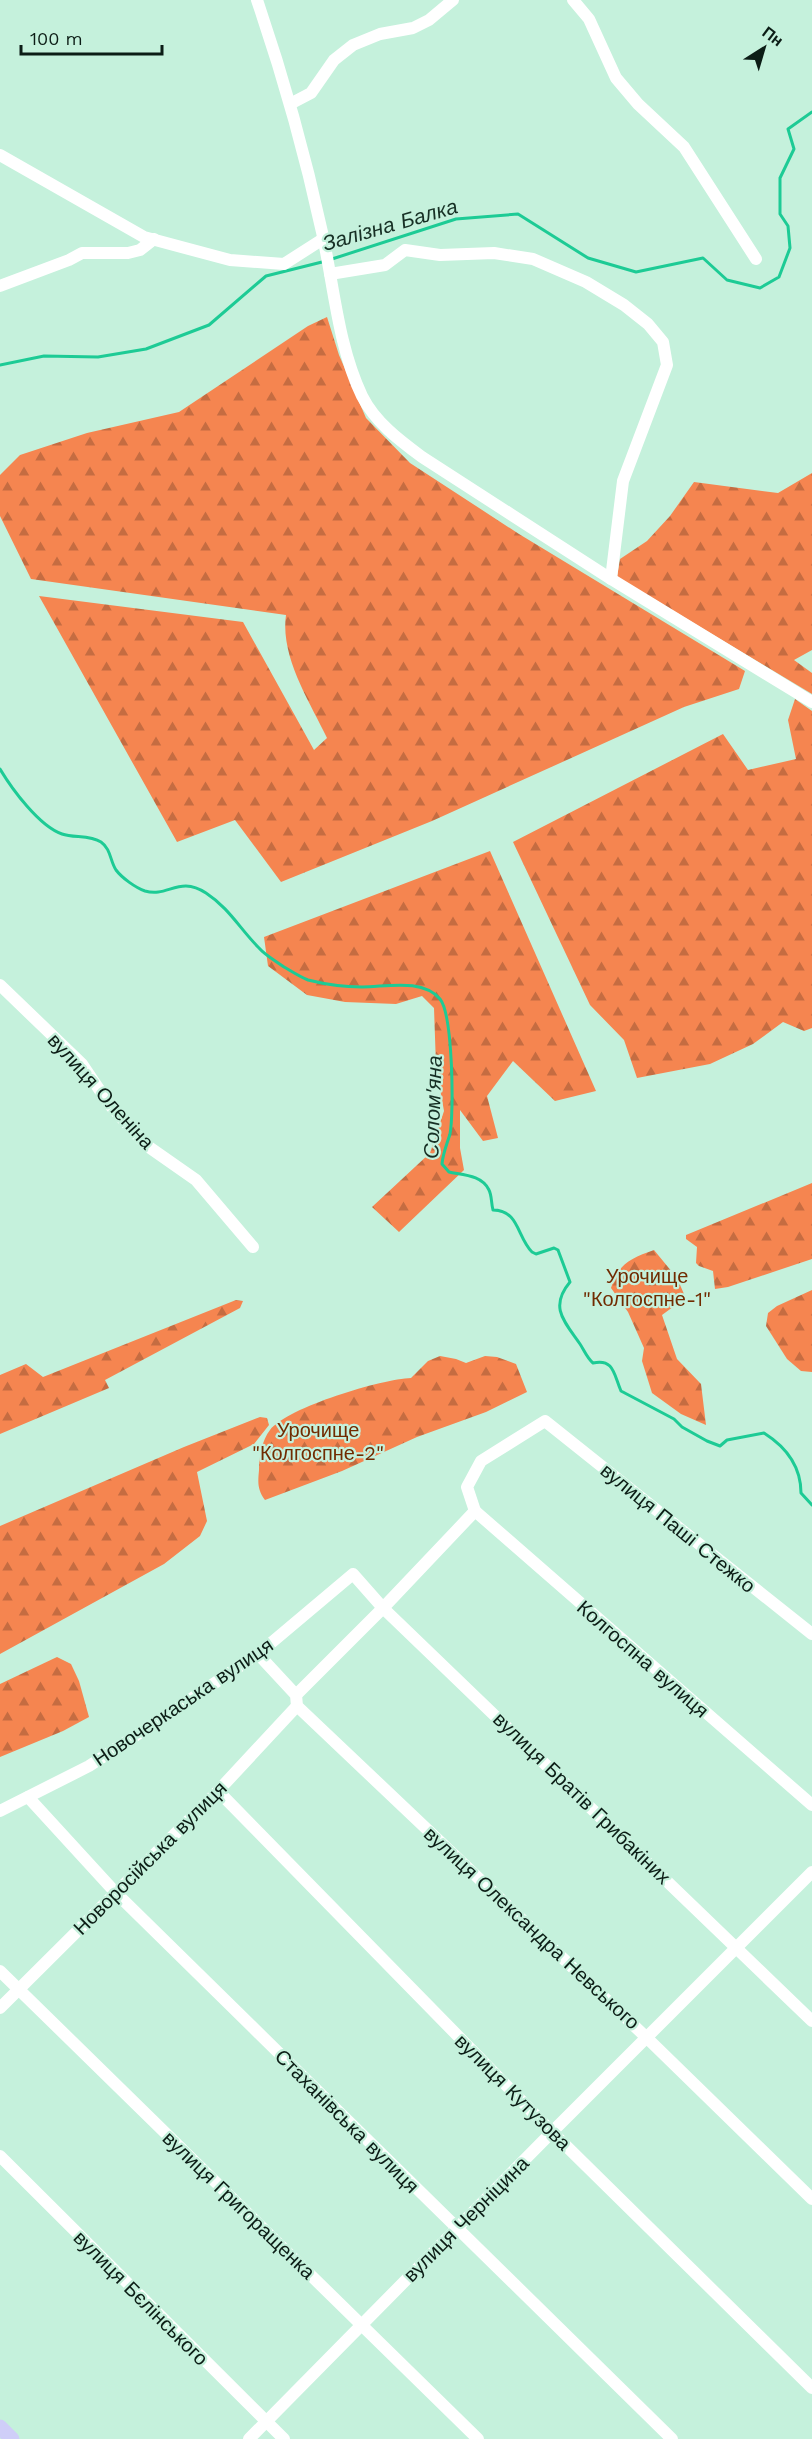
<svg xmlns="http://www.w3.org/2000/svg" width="812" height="2439" viewBox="0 0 812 2439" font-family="'Work Sans',sans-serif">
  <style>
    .forest { fill: url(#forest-firs) }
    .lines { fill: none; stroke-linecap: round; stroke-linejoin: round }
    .stream { stroke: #1dcb95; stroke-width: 3 }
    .minor { stroke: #fff; stroke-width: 12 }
    .major { stroke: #cfcef8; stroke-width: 15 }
    .labels { text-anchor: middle; stroke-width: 4.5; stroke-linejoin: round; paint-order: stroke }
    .street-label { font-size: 20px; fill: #0c1d16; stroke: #c5f1dc }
    .park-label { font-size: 20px; fill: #702b00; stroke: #c5f1dc }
    .water-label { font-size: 21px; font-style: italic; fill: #173025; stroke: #c5f1dc }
  </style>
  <defs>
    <pattern id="forest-firs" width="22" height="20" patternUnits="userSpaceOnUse" patternTransform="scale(1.5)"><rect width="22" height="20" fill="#f58550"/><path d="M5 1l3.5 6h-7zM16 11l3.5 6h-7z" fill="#c56c41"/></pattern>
  </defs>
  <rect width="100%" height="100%" fill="#c5f1dc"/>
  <!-- forest -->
  <g class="forest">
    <path d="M327 317 339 355 366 418 410 463 519 534 745 671 739 689 684 707 432 821 281 882 235 820 177 842 39 596 243 622 314 750 327 738C310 702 280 657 286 615L31 579 0 516V475L20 455 87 433 179 412 308 326Z"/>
    <polygon points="812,473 812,650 794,660 812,673 812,694 617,577 620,559 647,541 670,516 694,482 778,493"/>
    <polygon points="795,699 812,711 812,1028 804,1031 783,1022 753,1044 710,1064 637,1078 624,1040 590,1005 513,842 723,734 748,770 796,759 788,720"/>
    <polygon points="490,851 596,1091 555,1101 513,1061 487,1096 498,1138 483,1141 460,1110 460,1148 464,1170 399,1232 372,1207 430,1153 444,1111 436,1066 434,1008 422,996 396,1004 345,1002 307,995 268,966 264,937"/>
    <polygon points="812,1183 812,1259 728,1287 715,1289 713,1271 699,1266 696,1263 697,1247 686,1239 686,1235"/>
    <path d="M654 1250 677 1278 684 1294 677 1304 662 1315 677 1359 701 1384 706 1425 681 1414 652 1393 642 1361 644 1348 628 1312 611 1288C618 1264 631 1258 654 1250Z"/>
    <polygon points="812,1290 812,1372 801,1371 787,1359 766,1326 768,1313 777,1306"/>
    <polygon points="236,1300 243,1301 240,1308 105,1380 109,1388 0,1434 0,1375 26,1364 43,1377"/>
    <path d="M440 1356 456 1359 466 1363 485 1356 497 1357 516 1364 527 1392 486 1412 417 1437 342 1471 265 1500C257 1489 258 1482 259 1470 259 1457 262 1440 270 1430 288 1407 382 1379 411 1378L428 1361Z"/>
    <polygon points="260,1417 267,1418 269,1425 254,1444 197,1472 207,1521 200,1536 164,1564 0,1654 0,1526 184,1447"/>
    <polygon points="57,1657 71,1664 79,1681 89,1717 63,1731 0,1757 0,1684"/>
  </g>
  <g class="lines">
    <!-- stream -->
    <g class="stream">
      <polyline points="332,259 456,219 518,214 588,258 636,272 703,258 727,280 760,288 779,277 790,248 788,226 780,214 780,178 794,149 788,129 812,112"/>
      <polyline points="0,365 44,356 98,357 146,349 209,325 266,276 326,261"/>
      <path d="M0 769C12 789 39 826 62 834 74 838 90 835 101 842 111 849 110 861 116 870 122 878 136 888 145 891 168 898 179 875 206 893 229 908 240 929 259 948 266 956 276 961 284 967 291 971 300 977 308 980 324 984 346 987 362 987 386 987 422 978 440 999 453 1015 454 1113 450 1134 447 1144 443 1153 442 1164L449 1172C463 1175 482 1175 489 1190 492 1196 491 1203 493 1210 519 1210 517 1237 532 1252L536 1254 554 1248 558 1250 570 1282C549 1307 564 1321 580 1344 584 1350 587 1358 593 1363 614 1358 614 1375 621 1391L674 1419 682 1427 707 1441 720 1446 727 1440 764 1433C786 1447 801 1466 801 1493L812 1505"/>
    </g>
    <!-- minor -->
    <g class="minor">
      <path d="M257 0C283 76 305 154 322 232 334 286 338 346 362 396 375 422 399 440 422 457L611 579 812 702"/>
      <polyline points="573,0 589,19 616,78 638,104 684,147 756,259"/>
      <polyline points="290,104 311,93 334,60 353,45 380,34 413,28 429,20 453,0"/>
      <polyline points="0,155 144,237 230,260 284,264 323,239"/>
      <polyline points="330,274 385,265 405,250 440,255 494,253 533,259 586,282 624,305 648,324 663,342 667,365 623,481 611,579"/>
      <polyline points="0,286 69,260 82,253 128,253 140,250 154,239"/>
      <polyline points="0,985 82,1064 109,1104 146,1145 196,1180 253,1247"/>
      <polyline points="475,1511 812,1805"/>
      <polyline points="258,1654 296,1695 297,1706 647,2038 812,2199"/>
      <polyline points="296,1695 383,1608 475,1511 467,1487 481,1461 545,1421 812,1634"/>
      <polyline points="218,1791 552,2132 812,2388"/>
      <polyline points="28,1797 115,1892 672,2439"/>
      <polyline points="0,1811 89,1766 170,1713 258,1654 353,1574 383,1608 812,2021"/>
      <polyline points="0,1971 478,2439"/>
      <polyline points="0,2008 218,1791 297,1706"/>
      <polyline points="0,2156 284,2439"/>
      <polyline points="249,2439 552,2132 812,1872"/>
    </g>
    <!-- major -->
    <polyline class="major" points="0,2427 12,2439"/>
  </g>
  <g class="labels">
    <!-- street labels -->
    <g class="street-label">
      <text transform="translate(101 1091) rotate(48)" y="7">вулиця Оленіна</text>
      <text transform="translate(678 1528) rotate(39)" y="7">вулиця Паші Стежко</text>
      <text transform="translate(643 1659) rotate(41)" y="7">Колгоспна вулиця</text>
      <text transform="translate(183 1702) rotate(-34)" y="7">Новочеркаська вулиця</text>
      <text transform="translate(582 1798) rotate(44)" y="7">вулиця Братів Грибакіних</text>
      <text transform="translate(150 1858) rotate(-45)" y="7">Новоросійська вулиця</text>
      <text transform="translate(532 1928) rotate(43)" y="7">вулиця Олександра Невського</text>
      <text transform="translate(513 2092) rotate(45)" y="7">вулиця Кутузова</text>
      <text transform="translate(347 2121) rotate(45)" y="7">Стаханівська вулиця</text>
      <text transform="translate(239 2205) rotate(44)" y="7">вулиця Григоращенка</text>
      <text transform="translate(466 2219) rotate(-45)" y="7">вулиця Черніцина</text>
      <text transform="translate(141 2298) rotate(45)" y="7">вулиця Бєлінського</text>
    </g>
    <!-- park labels -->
    <g class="park-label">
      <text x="647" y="1283">Урочище<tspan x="647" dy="23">"Колгоспне-1"</tspan></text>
      <text x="318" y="1437">Урочище<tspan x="318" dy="23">"Колгоспне-2"</tspan></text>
    </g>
    <!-- water labels -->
    <g class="water-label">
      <text transform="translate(390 225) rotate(-16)" y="7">Залізна Балка</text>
      <text transform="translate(433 1107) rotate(-88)" y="7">Солом'яна</text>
    </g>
  </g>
  <!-- north arrow -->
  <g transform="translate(764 48) rotate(37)" stroke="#c5f1dc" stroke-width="4.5" paint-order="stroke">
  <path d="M0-4.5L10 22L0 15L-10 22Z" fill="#0c1d16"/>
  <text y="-9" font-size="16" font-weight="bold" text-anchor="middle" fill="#0c1d16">Пн</text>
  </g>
  <!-- scale -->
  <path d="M21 45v9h141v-9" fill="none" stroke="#0c1d16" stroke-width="3"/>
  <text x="30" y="45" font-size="18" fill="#0c1d16" stroke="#c5f1dc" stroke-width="4.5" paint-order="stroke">100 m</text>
</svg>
